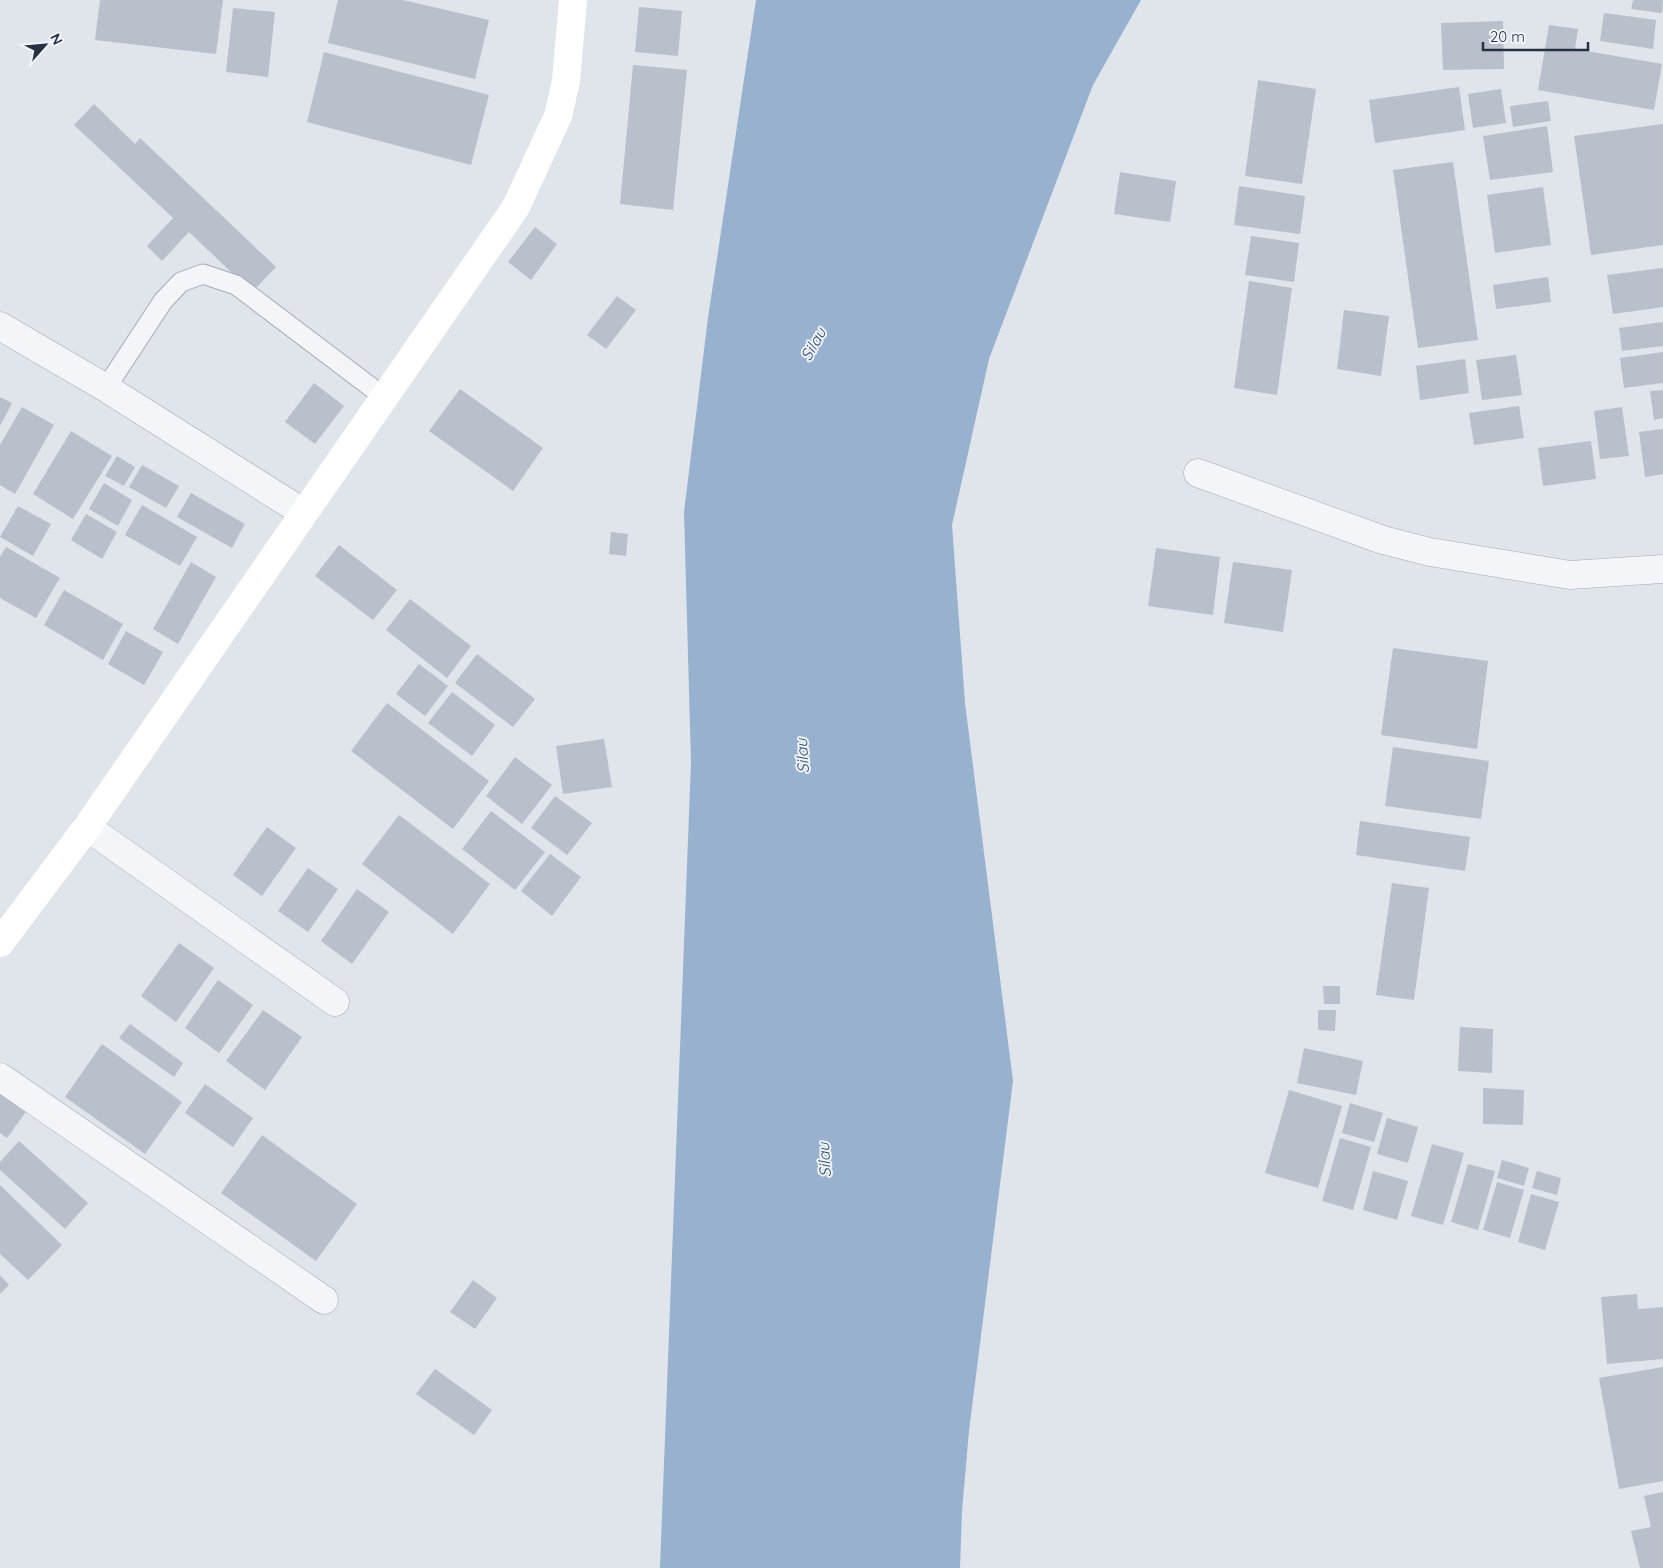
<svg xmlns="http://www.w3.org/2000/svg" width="1663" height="1568" viewBox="0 0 1663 1568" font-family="Quicksand,sans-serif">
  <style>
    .water { fill: #97b1cf }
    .building { fill: #b9c0cb }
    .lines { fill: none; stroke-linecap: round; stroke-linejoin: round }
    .lane-casing { stroke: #a4abb6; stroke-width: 21 }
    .street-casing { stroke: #a4abb6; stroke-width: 29 }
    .lane { stroke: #f3f5f8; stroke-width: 19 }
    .street { stroke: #f3f5f8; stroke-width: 28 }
    .secondary { stroke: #fff; stroke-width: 28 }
    .labels { text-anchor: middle; stroke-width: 4; stroke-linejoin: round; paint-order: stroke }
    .water-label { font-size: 16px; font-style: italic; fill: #2c4e7d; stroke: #f0f3f8 }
  </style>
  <rect width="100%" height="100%" fill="#e0e4eb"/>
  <!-- water -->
  <polygon class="water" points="756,0 1141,0 1093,85 989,359 952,525 965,703 1013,1081 969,1431 962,1511 960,1568 660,1568 691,762 684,512 708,318"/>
  <!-- building -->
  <g class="building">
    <polygon points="100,0 223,0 216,54 95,40"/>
    <polygon points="338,0 403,0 489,20 475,79 328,43"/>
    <polygon points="1633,0 1663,0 1662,13 1631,9"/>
    <polygon points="639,7 682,11 678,56 635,52"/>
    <polygon points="233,8 275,12 268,77 226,72"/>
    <polygon points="1604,13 1656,20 1653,49 1600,41"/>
    <polygon points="1503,21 1504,69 1443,70 1441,23"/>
    <polygon points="1549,25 1578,29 1575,49 1662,64 1654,110 1538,90"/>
    <polygon points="324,52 489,95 471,165 307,122"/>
    <polygon points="633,65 687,70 673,210 620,204"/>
    <polygon points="1258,80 1316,89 1302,184 1245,176"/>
    <polygon points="1459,87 1465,130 1375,143 1369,100"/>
    <polygon points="1501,89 1506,123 1473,128 1468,94"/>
    <polygon points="1548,101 1551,121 1513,127 1510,106"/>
    <polygon points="94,104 135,144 140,138 276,267 252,292 189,232 162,261 147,246 173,218 74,125"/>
    <polygon points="1663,124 1663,245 1591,255 1574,136"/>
    <polygon points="1547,126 1553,172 1490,180 1483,136"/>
    <polygon points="1453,162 1478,340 1418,348 1393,170"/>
    <polygon points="1120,172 1176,181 1170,222 1114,214"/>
    <polygon points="1239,186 1305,196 1300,234 1234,225"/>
    <polygon points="1543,187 1551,245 1495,253 1487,195"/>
    <polygon points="535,227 557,244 531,280 508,262"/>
    <polygon points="1251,236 1299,243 1294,282 1245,275"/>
    <polygon points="1663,268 1663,307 1613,314 1607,275"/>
    <polygon points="1548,277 1551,302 1496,309 1493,285"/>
    <polygon points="1249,281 1292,288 1277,395 1234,388"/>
    <polygon points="617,296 636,310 606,349 587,335"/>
    <polygon points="1344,310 1389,316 1381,376 1337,369"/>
    <polygon points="1663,322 1663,346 1622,351 1619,328"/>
    <polygon points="1663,352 1663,383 1624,388 1620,358"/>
    <polygon points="1516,355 1522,395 1482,400 1476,360"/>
    <polygon points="1465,359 1469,393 1420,400 1416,366"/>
    <polygon points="314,383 344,406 315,444 285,422"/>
    <polygon points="460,389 543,448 513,491 429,431"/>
    <polygon points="1663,390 1663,418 1654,420 1650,391"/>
    <polygon points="0,397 12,403 0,426"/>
    <polygon points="1519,406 1524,438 1474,445 1469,413"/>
    <polygon points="22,407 54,425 15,494 0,485 0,445"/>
    <polygon points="1622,407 1629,456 1600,459 1594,411"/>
    <polygon points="1663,429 1663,474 1645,477 1639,432"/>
    <polygon points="71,431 112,456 73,519 33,494"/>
    <polygon points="1591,441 1596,479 1543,486 1538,448"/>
    <polygon points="117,456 135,467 124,486 105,476"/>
    <polygon points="142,465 179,486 166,508 129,487"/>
    <polygon points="104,483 132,500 118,526 89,509"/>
    <polygon points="191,493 245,524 232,548 177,517"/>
    <polygon points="142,505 197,537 180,566 125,535"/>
    <polygon points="18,506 51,524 33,556 0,537"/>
    <polygon points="86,514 117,532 102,559 71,540"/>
    <polygon points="611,532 628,534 626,556 609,554"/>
    <polygon points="339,545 397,590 373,620 315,576"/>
    <polygon points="6,547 60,578 36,618 0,598 0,557"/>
    <polygon points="1156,548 1220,557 1213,615 1148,606"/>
    <polygon points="191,562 216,577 178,644 153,629"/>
    <polygon points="1233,562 1292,570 1283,632 1224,623"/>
    <polygon points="64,590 123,624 103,660 44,625"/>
    <polygon points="410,599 471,646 447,678 386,630"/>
    <polygon points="126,631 163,652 144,685 108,664"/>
    <polygon points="1393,648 1488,661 1477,749 1381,735"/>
    <polygon points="477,654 535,699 513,727 455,683"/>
    <polygon points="419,664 448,686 425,716 396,694"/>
    <polygon points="452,692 495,725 472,756 428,723"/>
    <polygon points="387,703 489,781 453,829 351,751"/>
    <polygon points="604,739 612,787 563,794 556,746"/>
    <polygon points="1393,747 1489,761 1481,819 1385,806"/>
    <polygon points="515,757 552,785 522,824 486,796"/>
    <polygon points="555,796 592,823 567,855 531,828"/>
    <polygon points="491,811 545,852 515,890 462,849"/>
    <polygon points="399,815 490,884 453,934 362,864"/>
    <polygon points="1360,821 1470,837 1465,871 1356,855"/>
    <polygon points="267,827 296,848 262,896 233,875"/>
    <polygon points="550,854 581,877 552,916 521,891"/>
    <polygon points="308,868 338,889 308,932 278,911"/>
    <polygon points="1392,883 1429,888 1414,1000 1376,995"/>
    <polygon points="357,889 389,912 352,964 321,941"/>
    <polygon points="179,943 214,968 176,1022 141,996"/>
    <polygon points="218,980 253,1005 219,1053 185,1028"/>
    <polygon points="1323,986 1340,986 1340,1004 1324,1004"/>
    <polygon points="263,1010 302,1037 265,1090 226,1061"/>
    <polygon points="1318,1010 1336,1010 1335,1031 1318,1030"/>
    <polygon points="130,1024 183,1063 174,1077 119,1038"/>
    <polygon points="1460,1027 1493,1029 1492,1073 1458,1071"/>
    <polygon points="102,1044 182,1102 145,1154 65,1097"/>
    <polygon points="1304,1048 1363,1061 1356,1095 1297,1083"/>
    <polygon points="205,1084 253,1118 233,1147 185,1113"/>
    <polygon points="0,1088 28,1109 7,1138 0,1133"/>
    <polygon points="1483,1088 1524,1090 1523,1125 1483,1124"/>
    <polygon points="1289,1090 1342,1106 1318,1188 1265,1173"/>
    <polygon points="1350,1103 1383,1113 1374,1142 1342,1133"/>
    <polygon points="1387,1118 1418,1127 1408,1163 1377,1154"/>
    <polygon points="262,1135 357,1204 316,1261 221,1193"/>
    <polygon points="1340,1138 1371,1147 1353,1210 1322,1201"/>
    <polygon points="19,1141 88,1203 65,1229 0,1170 0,1162"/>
    <polygon points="1432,1144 1464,1153 1443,1225 1411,1216"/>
    <polygon points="1502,1160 1529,1168 1524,1186 1497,1178"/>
    <polygon points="1468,1164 1495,1171 1478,1230 1451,1222"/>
    <polygon points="1373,1171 1408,1181 1397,1220 1363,1210"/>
    <polygon points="1537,1171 1561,1178 1557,1195 1532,1188"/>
    <polygon points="1497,1182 1524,1190 1510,1238 1483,1230"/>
    <polygon points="0,1185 62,1245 28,1280 0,1254"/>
    <polygon points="1531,1194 1559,1202 1545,1250 1518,1242"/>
    <polygon points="0,1275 9,1285 0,1294"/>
    <polygon points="473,1280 497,1298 475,1329 450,1312"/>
    <polygon points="1637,1294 1638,1309 1663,1307 1663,1359 1607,1364 1601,1297"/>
    <polygon points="1663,1367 1663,1481 1619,1489 1599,1378"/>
    <polygon points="435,1369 492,1410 474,1435 416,1394"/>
    <polygon points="1663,1492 1663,1568 1640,1568 1631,1531 1651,1527 1644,1496"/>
  </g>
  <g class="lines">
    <!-- lane casing -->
    <g class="lane-casing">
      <polyline id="lane" points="106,388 163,301 181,282 203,274 236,285 384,397"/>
    </g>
    <!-- street casing -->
    <g class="street-casing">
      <g id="street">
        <polyline points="0,326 106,388 304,513"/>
        <polyline points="1198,473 1383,540 1430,552 1570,575 1663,569"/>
        <polyline points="87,827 335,1002"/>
        <polyline points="0,1077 324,1300"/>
      </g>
    </g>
    <!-- lane -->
    <use href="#lane" class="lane"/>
    <!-- street -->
    <use href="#street" class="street"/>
    <!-- secondary -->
    <polyline class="secondary" points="0,943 87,827 516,207 558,116 566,81 573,0"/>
  </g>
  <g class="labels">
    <!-- water labels -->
    <g class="water-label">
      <text transform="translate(813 344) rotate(-61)" y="6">Silau</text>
      <text transform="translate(802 756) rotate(-93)" y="6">Silau</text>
      <text transform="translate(824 1160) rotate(-93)" y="6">Silau</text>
    </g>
  </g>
  <!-- north arrow -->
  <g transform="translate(45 45) rotate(63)" stroke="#f0f3f8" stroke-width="4" paint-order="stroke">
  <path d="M0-4L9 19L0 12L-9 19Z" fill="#263144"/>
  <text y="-8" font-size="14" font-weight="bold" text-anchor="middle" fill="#263144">N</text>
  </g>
  <!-- scale -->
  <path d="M1483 42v8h105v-8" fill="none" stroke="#263144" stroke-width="2.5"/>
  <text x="1490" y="42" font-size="15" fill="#263144" stroke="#f0f3f8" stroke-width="4" paint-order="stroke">20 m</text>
</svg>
